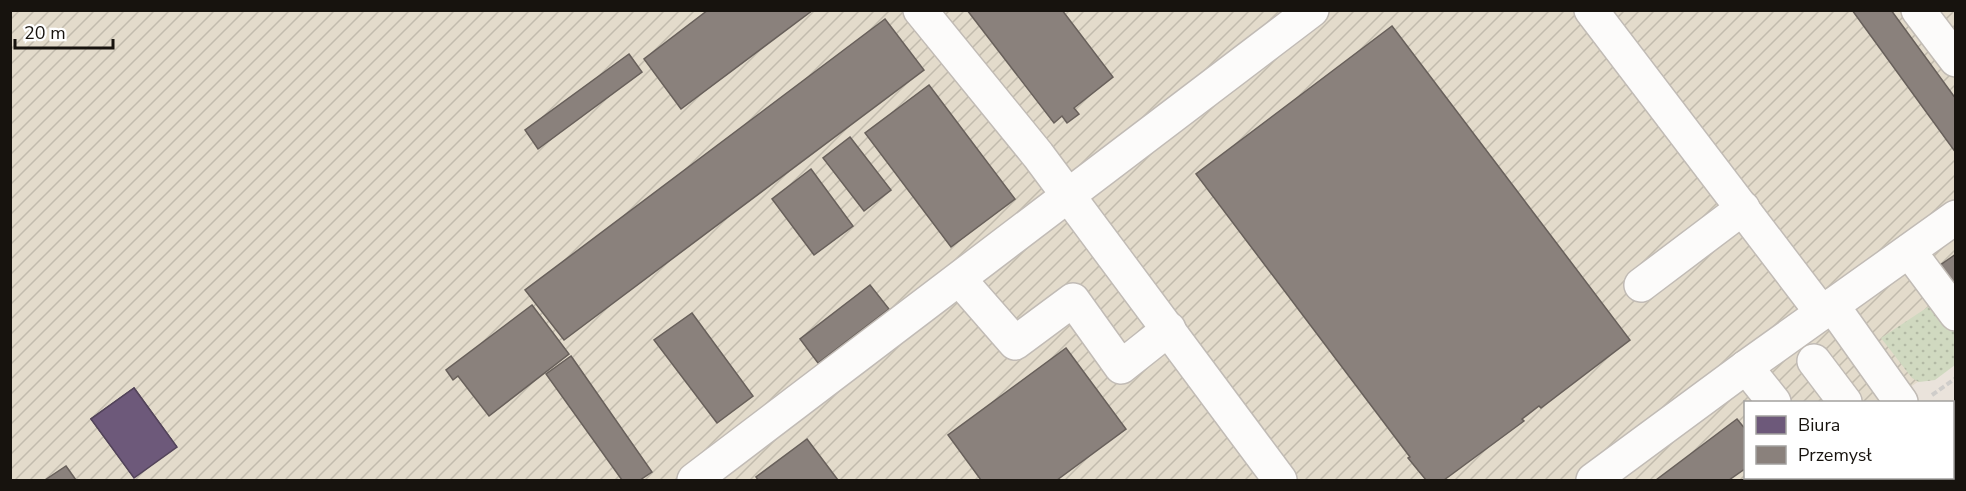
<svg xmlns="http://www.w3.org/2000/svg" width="1966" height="491" viewBox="0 0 1966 491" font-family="'Nunito Sans',sans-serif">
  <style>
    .industrial { fill: url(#industrial-furrows) }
    .grass { fill: url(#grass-dots) }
    .offices { fill: #6d597a; stroke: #53445a; stroke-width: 1.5 }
    .industry { fill: #8a817c; stroke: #68605b; stroke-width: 1.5 }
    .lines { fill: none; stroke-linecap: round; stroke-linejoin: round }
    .minor-casing { stroke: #c1bbb5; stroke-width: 36 }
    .major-casing { stroke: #c5c1be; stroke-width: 36 }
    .path { stroke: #cfcdca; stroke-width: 4; stroke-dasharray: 6 3; stroke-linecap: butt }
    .minor { stroke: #fcfbfa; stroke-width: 33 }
    .major { stroke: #f6f1ef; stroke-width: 33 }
  </style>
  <defs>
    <pattern id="industrial-furrows" width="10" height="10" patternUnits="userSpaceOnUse" patternTransform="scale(1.5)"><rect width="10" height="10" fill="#e3dbcb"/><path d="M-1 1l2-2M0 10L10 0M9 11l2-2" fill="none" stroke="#c2bbad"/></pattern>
    <pattern id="grass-dots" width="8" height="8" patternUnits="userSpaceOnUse" patternTransform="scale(1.5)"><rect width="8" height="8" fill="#d0d9c0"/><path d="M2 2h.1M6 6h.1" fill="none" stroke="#b2b9a4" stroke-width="1.8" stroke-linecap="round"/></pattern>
  </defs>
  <rect width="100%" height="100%" fill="#eae3db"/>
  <!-- industrial -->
  <polygon class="industrial" points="10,11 1955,11 1955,357 1888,402 1746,402 1746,478 1777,478 1772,480 11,480"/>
  <!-- grass -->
  <polygon class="grass" points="1937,301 1955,327 1955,365 1935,380 1919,382 1912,378 1881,338"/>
  <!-- offices -->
  <g class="offices">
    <polygon points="134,388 176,446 134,477 91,419"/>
    <polygon points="134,388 177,447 134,478 91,419"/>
  </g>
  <!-- industry -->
  <g class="industry">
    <polygon points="708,10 813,10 681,109 644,59"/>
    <polygon points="967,10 1062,10 1113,77 1074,108 1079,114 1067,123 1062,116 1054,123"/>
    <polygon points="1852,10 1891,10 1956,99 1956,153"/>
    <polygon points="885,19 924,70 564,340 525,290"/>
    <polygon points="1392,26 1630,340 1541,408 1539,406 1522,419 1524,421 1444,480 1426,480 1408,458 1410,457 1196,174"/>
    <polygon points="629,54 642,72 538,149 525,130"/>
    <polygon points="929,85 1015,199 951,247 865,133"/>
    <polygon points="850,137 891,190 864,211 823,158"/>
    <polygon points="811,169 853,226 814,255 772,199"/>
    <polygon points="1956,254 1956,294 1936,268"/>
    <polygon points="870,285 889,309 818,363 800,339"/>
    <polygon points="532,305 569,354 489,416 458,376 453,380 446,370"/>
    <polygon points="692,313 753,396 717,423 654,340"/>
    <polygon points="1066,348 1126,429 1057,480 981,480 948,435"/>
    <polygon points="571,356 652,472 640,480 622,480 546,374"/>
    <polygon points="1737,419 1746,430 1746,468 1729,480 1656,480"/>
    <polygon points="807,439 838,480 758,480 756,477"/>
    <polygon points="66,466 76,480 45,480"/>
  </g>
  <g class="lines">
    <!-- minor casing -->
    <g class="minor-casing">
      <g id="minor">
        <polyline points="920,10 1038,155 1280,480"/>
        <polyline points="1591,10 1822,313"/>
        <polyline points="1918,10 1956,60"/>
        <polyline points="1909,251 1956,314"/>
        <polyline points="960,280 1015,343 1073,300 1121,367 1169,329"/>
        <polyline points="1641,285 1743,208"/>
        <polyline points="1832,305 1901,402"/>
        <polyline points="1814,361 1845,402"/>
        <polyline points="1746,367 1774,402"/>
        <polyline points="694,480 1312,10"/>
        <polyline points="1593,480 1746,367 1956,217"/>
      </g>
    </g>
    <!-- major casing -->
    <g class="major-casing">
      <g id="major">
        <polyline points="1952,440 1956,438"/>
        <polyline points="1900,480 1904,478"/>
      </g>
    </g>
    <!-- path -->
    <g class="path">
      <polyline points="1932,395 1956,378"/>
      <polyline points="1802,480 1806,478"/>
    </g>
    <!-- minor -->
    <use href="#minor" class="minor"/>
    <!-- major -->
    <use href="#major" class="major"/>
  </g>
  <!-- border -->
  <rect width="1966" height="491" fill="none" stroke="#17130e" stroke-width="24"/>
  <!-- legend -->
  <rect x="1744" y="401" width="210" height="78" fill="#ffffff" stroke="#a2a19f" stroke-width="1.5"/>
  <rect x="1756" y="416" width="30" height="18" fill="#6d597a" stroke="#a2a19f" stroke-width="1.5"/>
  <text x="1798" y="431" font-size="18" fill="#17130e">Biura</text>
  <rect x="1756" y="446" width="30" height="18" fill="#8a817c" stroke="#a2a19f" stroke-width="1.5"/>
  <text x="1798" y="461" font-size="18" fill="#17130e">Przemysł</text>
  <!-- scale -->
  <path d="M15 39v9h98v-9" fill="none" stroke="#17130e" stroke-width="3"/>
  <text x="24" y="39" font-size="18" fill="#17130e" stroke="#ffffff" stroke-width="4.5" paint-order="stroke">20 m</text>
</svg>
